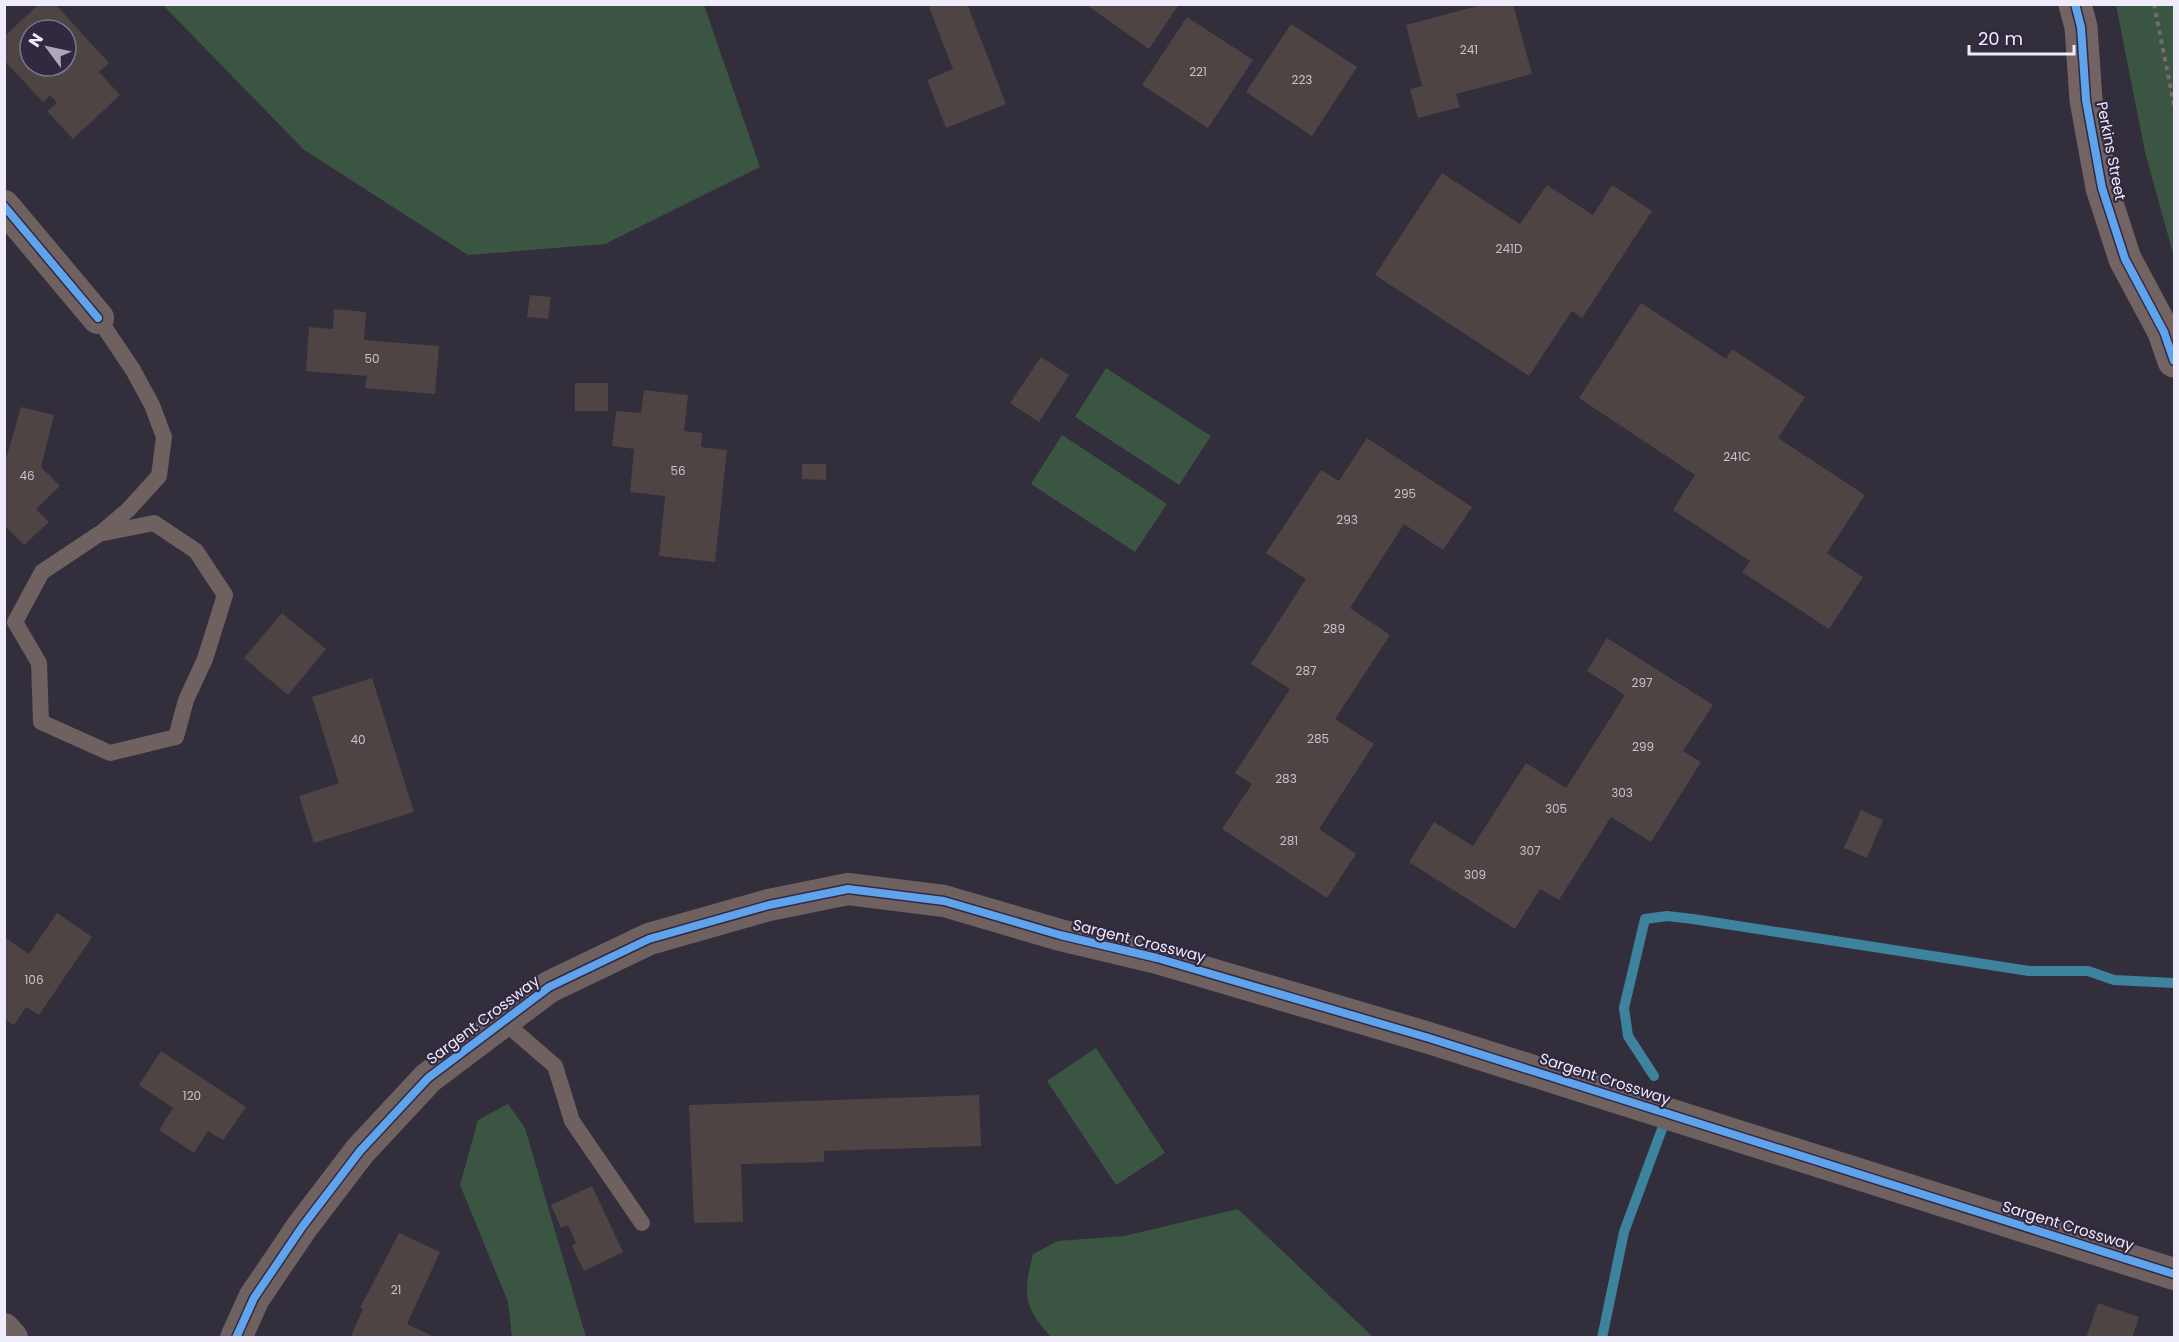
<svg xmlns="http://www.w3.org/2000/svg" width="2179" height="1342" viewBox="0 0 2179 1342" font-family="Poppins,sans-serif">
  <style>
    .green { fill: #3a5541 }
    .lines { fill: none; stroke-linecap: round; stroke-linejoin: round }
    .stream { stroke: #3e839d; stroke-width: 10 }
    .building { fill: #4e4443; fill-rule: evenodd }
    .path { stroke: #756b6e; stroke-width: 4; stroke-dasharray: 4.5 4.5; stroke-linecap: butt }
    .service { stroke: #6f6160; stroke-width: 16 }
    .minor { stroke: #6f6160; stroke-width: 32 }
    .secondary { stroke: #736363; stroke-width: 33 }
    .cycleway-casing { stroke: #312940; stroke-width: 11 }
    .cycleway { stroke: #60a3ed; stroke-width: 8 }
    .labels { text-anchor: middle; stroke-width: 4.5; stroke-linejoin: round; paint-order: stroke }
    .number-label { font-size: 12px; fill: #c8c1cd }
    .street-label { font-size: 15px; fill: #f0ebfb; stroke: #312940 }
  </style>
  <rect width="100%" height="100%" fill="#322e3b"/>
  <!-- green -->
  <g class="green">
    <polygon points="163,5 704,5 760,167 605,244 468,255 304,150"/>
    <polygon points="2116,5 2174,5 2174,257 2145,152"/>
    <polygon points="1106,368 1211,436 1179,485 1075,417"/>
    <polygon points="1062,435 1167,504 1135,552 1031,484"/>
    <polygon points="1096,1048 1165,1153 1116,1185 1047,1081"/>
    <polygon points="508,1104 525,1128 586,1337 512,1337 508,1302 460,1185 478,1120"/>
    <path d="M1238 1209 1373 1337H1051C1023 1306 1023 1294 1033 1254L1058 1241 1124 1236Z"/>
  </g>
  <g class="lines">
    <!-- stream -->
    <g class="stream">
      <polyline points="1654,1076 1628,1036 1624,1008 1645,919 1667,916 1693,919 2029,971 2088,971 2114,980 2174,983"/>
      <polyline points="1602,1338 1624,1232 1662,1129"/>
    </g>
  </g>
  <!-- building -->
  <g class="building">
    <path d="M39 4H55L109 63 99 72 120 95 73 139 47 111 57 103 50 95 43 102 4 60V37ZM30 30H66V66H30Z"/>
    <polygon points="937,4 967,4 1006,104 946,128 927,80 953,69 929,7"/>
    <polygon points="1085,4 1179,4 1149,49"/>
    <polygon points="1485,4 1513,4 1532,74 1456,94 1460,107 1418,118 1410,89 1422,86 1406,25"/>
    <polygon points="1187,17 1253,60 1208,128 1142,85"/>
    <polygon points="1291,24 1357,67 1312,136 1246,92"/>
    <polygon points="1442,173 1520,224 1547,185 1593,215 1612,185 1652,211 1582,318 1572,311 1529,376 1375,275"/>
    <polygon points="530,295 551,297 548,319 527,317"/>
    <polygon points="1641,303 1726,359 1732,349 1805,397 1778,438 1865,495 1827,553 1863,577 1829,629 1742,572 1750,561 1673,510 1695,475 1579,398"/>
    <polygon points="334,309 366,312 364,340 439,346 435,394 365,388 367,376 306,371 309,327 333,329"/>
    <polygon points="1041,357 1069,375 1039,422 1010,403"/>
    <rect x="575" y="383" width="33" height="28"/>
    <polygon points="644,390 688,395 684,431 702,433 701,447 727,450 715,562 659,556 665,496 630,492 634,449 612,446 616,411 641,413"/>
    <polygon points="21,407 54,415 41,467 60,486 36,509 49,522 24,545 4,525 4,466"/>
    <polygon points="1367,438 1472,507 1443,550 1404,524 1350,608 1390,635 1335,719 1374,744 1319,829 1356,854 1327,898 1222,829 1252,784 1235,773 1290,689 1251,664 1306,579 1266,553 1321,470 1339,481"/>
    <polygon points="802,464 826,464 826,480 802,479"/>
    <polygon points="282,613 326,649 288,695 244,658"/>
    <polygon points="1607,638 1713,705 1683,751 1701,762 1651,842 1611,817 1559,900 1540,889 1515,929 1409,862 1434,822 1473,846 1526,763 1566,788 1625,695 1587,671"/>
    <polygon points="372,678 414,812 314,843 299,796 339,783 312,697"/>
    <polygon points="1861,810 1883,820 1867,858 1844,848"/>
    <polygon points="57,913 92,937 39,1015 26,1007 14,1025 4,1019 4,937 29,954"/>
    <polygon points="161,1051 246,1107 223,1140 208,1131 194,1153 159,1130 173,1108 139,1085"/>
    <polygon points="979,1095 981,1146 824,1151 824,1162 741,1164 743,1222 694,1223 689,1105"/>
    <polygon points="592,1186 623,1252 584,1271 572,1246 576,1243 568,1225 561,1228 551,1205"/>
    <polygon points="399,1233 440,1252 407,1324 436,1338 350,1338 363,1309 360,1308"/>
    <polygon points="2098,1303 2139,1317 2132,1338 2086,1338"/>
  </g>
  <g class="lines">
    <!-- path -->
    <polyline class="path" points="2154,4 2174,105"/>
    <!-- service -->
    <g class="service">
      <polyline points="98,318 133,370 152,405 164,437 159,476 128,510 102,532"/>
      <polygon points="154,523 196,551 225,595 205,659 186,700 176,737 110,753 41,722 39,663 15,622 42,572 99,534"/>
      <polyline points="503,1021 555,1066 572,1121 642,1223"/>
    </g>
    <!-- minor -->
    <g class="minor">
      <polyline points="4,206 98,318"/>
      <polyline points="4,1329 12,1338"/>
      <polyline points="236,1338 254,1298 302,1227 360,1151 428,1078 549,987 649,939 769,905 848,889 944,901 1060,935 1157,958 1429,1038 2174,1274"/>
    </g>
    <!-- secondary -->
    <polyline class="secondary" points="2075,4 2081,27 2086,100 2102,188 2125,259 2164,332 2174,361"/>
    <!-- cycleway casing -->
    <g class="cycleway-casing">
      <g id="cycleway">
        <polyline points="2075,4 2081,27 2086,100 2102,188 2125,259 2164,332 2174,361"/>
        <polyline points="4,206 98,318"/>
        <polyline points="236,1338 254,1298 302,1227 360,1151 428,1078 549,987 649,939 769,905 848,889 944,901 1060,935 1157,958 1429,1038 2174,1274"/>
      </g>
    </g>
    <!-- cycleway -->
    <use href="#cycleway" class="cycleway"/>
  </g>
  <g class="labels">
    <!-- number labels -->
    <g class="number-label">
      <text x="1469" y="54">241</text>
      <text x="1198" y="76">221</text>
      <text x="1302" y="84">223</text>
      <text x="1509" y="253">241D</text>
      <text x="372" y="363">50</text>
      <text x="1737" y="461">241C</text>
      <text x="678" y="475">56</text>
      <text x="27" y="480">46</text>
      <text x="1405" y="498">295</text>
      <text x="1347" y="524">293</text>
      <text x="1334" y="633">289</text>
      <text x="1306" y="675">287</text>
      <text x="1642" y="687">297</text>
      <text x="1318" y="743">285</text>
      <text x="358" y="744">40</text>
      <text x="1643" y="751">299</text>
      <text x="1286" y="783">283</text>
      <text x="1622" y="797">303</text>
      <text x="1556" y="813">305</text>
      <text x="1289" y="845">281</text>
      <text x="1530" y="855">307</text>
      <text x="1475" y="879">309</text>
      <text x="34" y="984">106</text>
      <text x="192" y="1100">120</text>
      <text x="396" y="1294">21</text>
    </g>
    <!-- street labels -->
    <g class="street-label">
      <text transform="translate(2111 151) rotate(79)" y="5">Perkins Street</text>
      <text transform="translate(1139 941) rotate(14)" y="5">Sargent Crossway</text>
      <text transform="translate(483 1020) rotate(-37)" y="5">Sargent Crossway</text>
      <text transform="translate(1605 1079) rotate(18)" y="5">Sargent Crossway</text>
      <text transform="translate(2068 1226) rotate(17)" y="5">Sargent Crossway</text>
    </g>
  </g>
  <!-- border -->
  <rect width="2179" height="1342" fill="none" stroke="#f0ebfb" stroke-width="12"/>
  <!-- north arrow -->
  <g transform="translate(48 48) rotate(303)"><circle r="28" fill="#312940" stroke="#7d778b" stroke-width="1.5"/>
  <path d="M0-4.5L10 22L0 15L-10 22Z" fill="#aea9b8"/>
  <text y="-9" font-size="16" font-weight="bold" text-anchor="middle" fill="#f0ebfb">N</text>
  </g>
  <!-- scale -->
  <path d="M1969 45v9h105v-9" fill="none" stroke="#f0ebfb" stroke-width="3"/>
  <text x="1978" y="45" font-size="18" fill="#f0ebfb" stroke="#312940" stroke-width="4.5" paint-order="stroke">20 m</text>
</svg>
